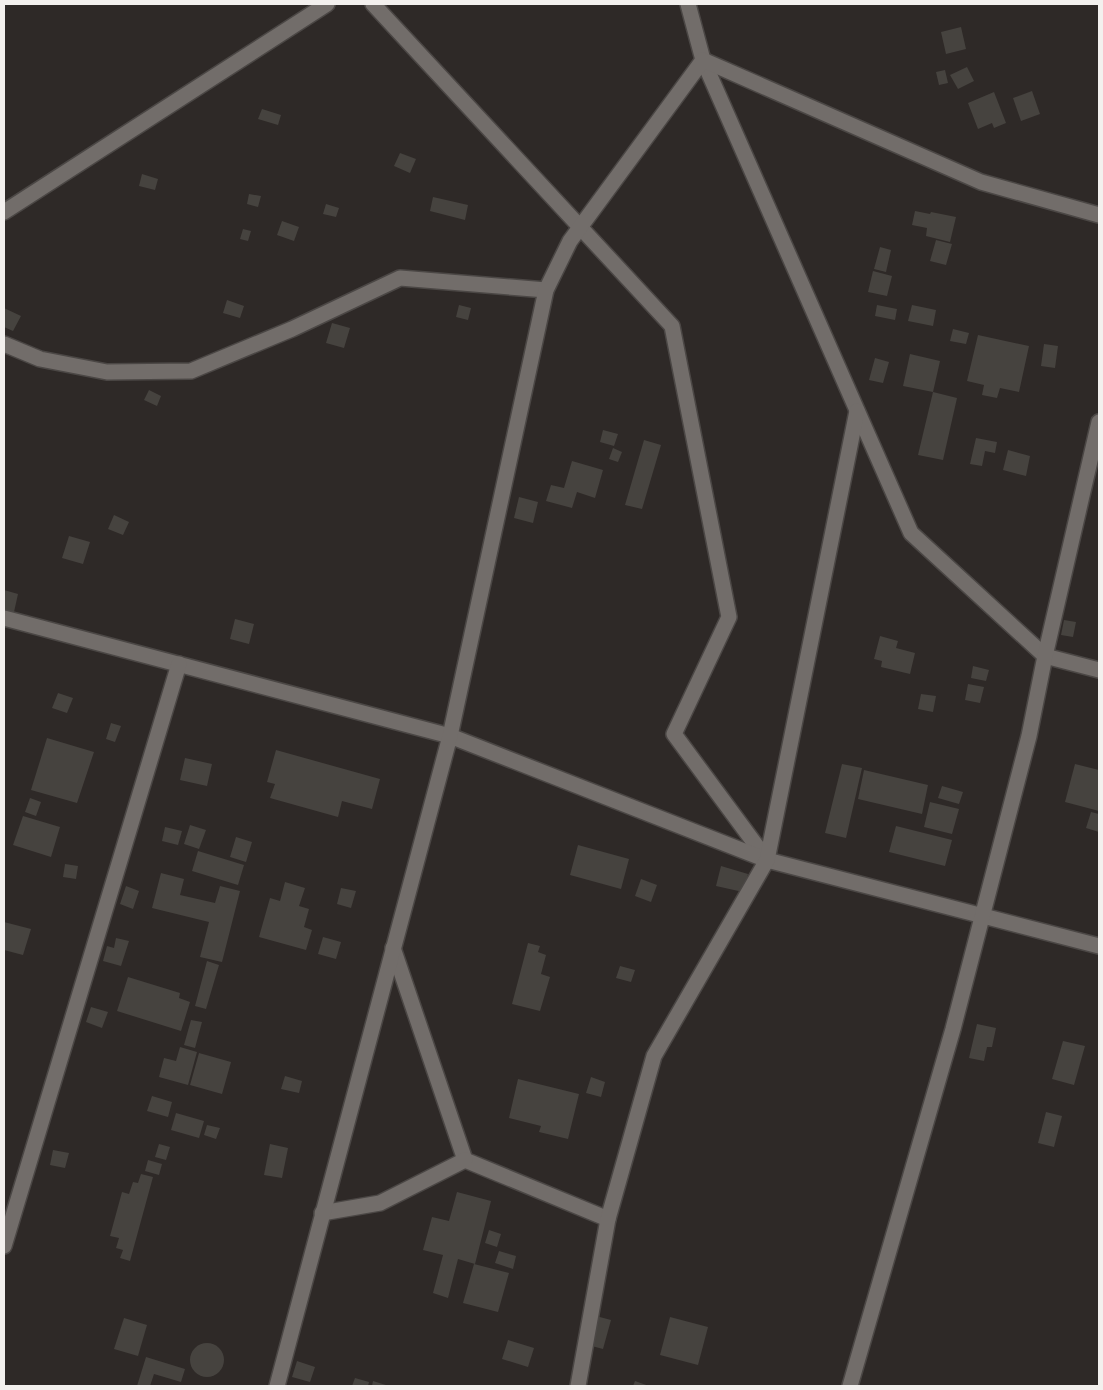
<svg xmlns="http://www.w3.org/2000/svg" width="1103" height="1390" viewBox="0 0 1103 1390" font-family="'DM Sans',sans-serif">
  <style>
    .building { fill: #46433f }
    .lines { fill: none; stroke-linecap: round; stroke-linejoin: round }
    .street-casing { stroke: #4b4745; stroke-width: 18 }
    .street { stroke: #726d6a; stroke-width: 15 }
  </style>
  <rect width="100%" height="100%" fill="#2e2927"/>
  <!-- building -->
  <g class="building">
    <polygon points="961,27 966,49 946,54 941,32"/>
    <polygon points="967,67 974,81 958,89 950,75"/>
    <polygon points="945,70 948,83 939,85 936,72"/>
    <polygon points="1032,91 1040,114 1021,121 1013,98"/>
    <polygon points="994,92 1006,123 994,128 992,123 978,129 968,103"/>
    <polygon points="262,109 281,115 278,125 258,119"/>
    <polygon points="400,153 416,159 410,173 394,166"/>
    <polygon points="142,174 158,179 155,190 139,186"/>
    <polygon points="249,194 261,196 258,207 247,204"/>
    <polygon points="433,197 468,205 465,220 430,211"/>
    <polygon points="326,204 339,208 336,217 323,214"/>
    <polygon points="915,211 930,214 931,212 956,217 950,242 926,236 927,228 912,225"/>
    <polygon points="282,221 299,227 294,241 277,235"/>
    <polygon points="243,229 251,231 248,241 240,239"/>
    <polygon points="936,240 952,244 946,265 930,261"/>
    <polygon points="880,247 891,250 886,272 874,269"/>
    <polygon points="873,271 892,276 887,296 868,292"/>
    <polygon points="227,300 244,306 240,318 223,313"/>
    <polygon points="459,305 471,308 468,320 456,317"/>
    <polygon points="877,305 897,309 895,320 875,316"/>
    <polygon points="912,305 936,310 933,326 908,321"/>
    <polygon points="4,308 21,316 13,331 4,327"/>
    <polygon points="332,323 350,328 344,348 326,343"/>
    <polygon points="953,329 969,333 966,344 950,341"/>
    <polygon points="978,335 1029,346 1019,392 1000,388 997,398 982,395 984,385 967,381"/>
    <polygon points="1044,344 1058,346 1055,368 1041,366"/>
    <polygon points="910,354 940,361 933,392 903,386"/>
    <polygon points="875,358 889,362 883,383 869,380"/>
    <polygon points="149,390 161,396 157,406 144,400"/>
    <polygon points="933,392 957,398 943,460 918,455"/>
    <polygon points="603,430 618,434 614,446 600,442"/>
    <polygon points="976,438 997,442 995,453 985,451 982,466 970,464"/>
    <polygon points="644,440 661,445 642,509 625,505"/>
    <polygon points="613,448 622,452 618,462 609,459"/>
    <polygon points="1008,450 1030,456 1026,476 1003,470"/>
    <polygon points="572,461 603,470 595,498 577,492 572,508 546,501 551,485 564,488"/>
    <polygon points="519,497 538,502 533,523 514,518"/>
    <polygon points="114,515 129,522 123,535 108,529"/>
    <polygon points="69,536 90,542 83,564 62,558"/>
    <polygon points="4,590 18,594 14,612 4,610"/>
    <polygon points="235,619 254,624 249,644 230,639"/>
    <polygon points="1064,620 1076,622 1073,637 1061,635"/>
    <polygon points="880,636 898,641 896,648 915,653 910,674 881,667 882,661 874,659"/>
    <polygon points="973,666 989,670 986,681 971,678"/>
    <polygon points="968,684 984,687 980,703 965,700"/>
    <polygon points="58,693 73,698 67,713 52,708"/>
    <polygon points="921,694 936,696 933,712 918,709"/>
    <polygon points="111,723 121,726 115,742 106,739"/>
    <polygon points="47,738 94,752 77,803 31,790"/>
    <polygon points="276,750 380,779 372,809 342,801 338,817 270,798 275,784 267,782"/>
    <polygon points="185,758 212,764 207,786 180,780"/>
    <polygon points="842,764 862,768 846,838 825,833"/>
    <polygon points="1075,764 1099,770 1099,811 1065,802"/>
    <polygon points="864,770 928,785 922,814 858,799"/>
    <polygon points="942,786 963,792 959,804 938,798"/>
    <polygon points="30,798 41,802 36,816 25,812"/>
    <polygon points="930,802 959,809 952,834 924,827"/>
    <polygon points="1091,812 1099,814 1099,832 1086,828"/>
    <polygon points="23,816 60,827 51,857 13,845"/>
    <polygon points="190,825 206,830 199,849 184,844"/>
    <polygon points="896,826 952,840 945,866 889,852"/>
    <polygon points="165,827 182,831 178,845 162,841"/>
    <polygon points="236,837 252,842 246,862 230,857"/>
    <polygon points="578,845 629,859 621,889 570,875"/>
    <polygon points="198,851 244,865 238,885 192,871"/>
    <polygon points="65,864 78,866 76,879 63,877"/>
    <polygon points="721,866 748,874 743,892 716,886"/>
    <polygon points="161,873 184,879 180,895 215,903 220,886 240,891 222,962 200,957 209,922 152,908"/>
    <polygon points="641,879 657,885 651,902 635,896"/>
    <polygon points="285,882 305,888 299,906 309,909 304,927 312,930 306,950 259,937 270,898 280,901"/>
    <polygon points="126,886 139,891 133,909 120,904"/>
    <polygon points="341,888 356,891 351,908 337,904"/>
    <polygon points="4,922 31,929 23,955 4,950"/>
    <polygon points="323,937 341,942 336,959 318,954"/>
    <polygon points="116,938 129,941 121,966 103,961 107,946 114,948"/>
    <polygon points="528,943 540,946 538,952 546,955 541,974 550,977 540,1011 512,1004"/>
    <polygon points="207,961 219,965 206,1009 195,1006"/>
    <polygon points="620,966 635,970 631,982 616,978"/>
    <polygon points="128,977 180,993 179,998 190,1002 181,1031 117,1011"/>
    <polygon points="91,1007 108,1012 102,1028 86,1022"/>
    <polygon points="191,1020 202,1022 195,1048 184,1045"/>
    <polygon points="977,1024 996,1028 992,1047 987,1047 984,1061 969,1058"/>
    <polygon points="1063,1041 1085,1046 1074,1085 1052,1079"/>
    <polygon points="180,1047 197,1052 188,1085 159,1077 164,1058 176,1061"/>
    <polygon points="199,1053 231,1062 222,1094 190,1085"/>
    <polygon points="285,1076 302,1081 299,1093 281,1089"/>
    <polygon points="591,1077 605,1082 601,1097 586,1093"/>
    <polygon points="518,1079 579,1094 568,1139 539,1132 541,1126 509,1118"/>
    <polygon points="152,1096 172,1102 168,1117 147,1111"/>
    <polygon points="1046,1112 1062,1116 1054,1147 1038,1143"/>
    <polygon points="176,1113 204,1121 199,1138 171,1130"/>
    <polygon points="207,1125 220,1128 216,1139 204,1135"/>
    <polygon points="159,1144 170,1147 166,1160 155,1157"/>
    <polygon points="270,1144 288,1148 282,1178 264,1175"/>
    <polygon points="53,1150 69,1153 65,1168 50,1165"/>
    <polygon points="148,1160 162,1164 159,1175 145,1171"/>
    <polygon points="141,1174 153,1177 130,1261 120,1258 123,1250 116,1248 119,1238 110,1236 122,1192 129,1194 133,1182 138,1183"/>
    <polygon points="457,1192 491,1201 475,1264 458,1259 448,1298 433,1293 443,1255 423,1250 432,1217 449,1221"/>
    <polygon points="489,1230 501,1234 497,1247 485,1243"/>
    <polygon points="499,1251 516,1256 513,1269 495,1263"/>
    <polygon points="474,1264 509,1273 498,1312 463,1303"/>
    <polygon points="596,1316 611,1320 603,1349 588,1345"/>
    <polygon points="670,1317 708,1327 698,1365 660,1355"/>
    <polygon points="124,1318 147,1325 138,1356 114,1349"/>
    <polygon points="508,1340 534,1348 528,1367 502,1359"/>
    <circle cx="207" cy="1360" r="17"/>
    <polygon points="146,1357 185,1369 181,1382 154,1374 150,1386 137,1386"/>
    <polygon points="297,1361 315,1367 310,1382 292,1377"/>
    <polygon points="355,1378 369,1382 368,1386 352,1386"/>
    <polygon points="373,1381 389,1386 372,1386"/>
    <polygon points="635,1381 649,1386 633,1386"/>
  </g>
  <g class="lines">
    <!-- street casing -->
    <g class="street-casing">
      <g id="street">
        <polyline points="373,4 672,326 729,617 674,734 767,860 1099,946"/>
        <polyline points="688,4 703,60 911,533 1045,656 1099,670"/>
        <polyline points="4,212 327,4"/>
        <polyline points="4,344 40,359 107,372 191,371 292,329 400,278 546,290"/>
        <polyline points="4,618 450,736 767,860"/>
        <polyline points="393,948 465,1160 608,1219"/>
        <polyline points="322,1213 380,1203 465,1160"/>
        <polyline points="4,1246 179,664"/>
        <polyline points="277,1386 450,736 546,290 570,241 703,60 981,182 1099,215"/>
        <polyline points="578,1386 608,1219 654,1056 767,860 857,411"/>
        <polyline points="850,1386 953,1029 1029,736 1045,656 1099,422"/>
      </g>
    </g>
    <!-- street -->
    <use href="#street" class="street"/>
  </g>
  <!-- border -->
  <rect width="1103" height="1390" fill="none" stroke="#f3f0ee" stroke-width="10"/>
</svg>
